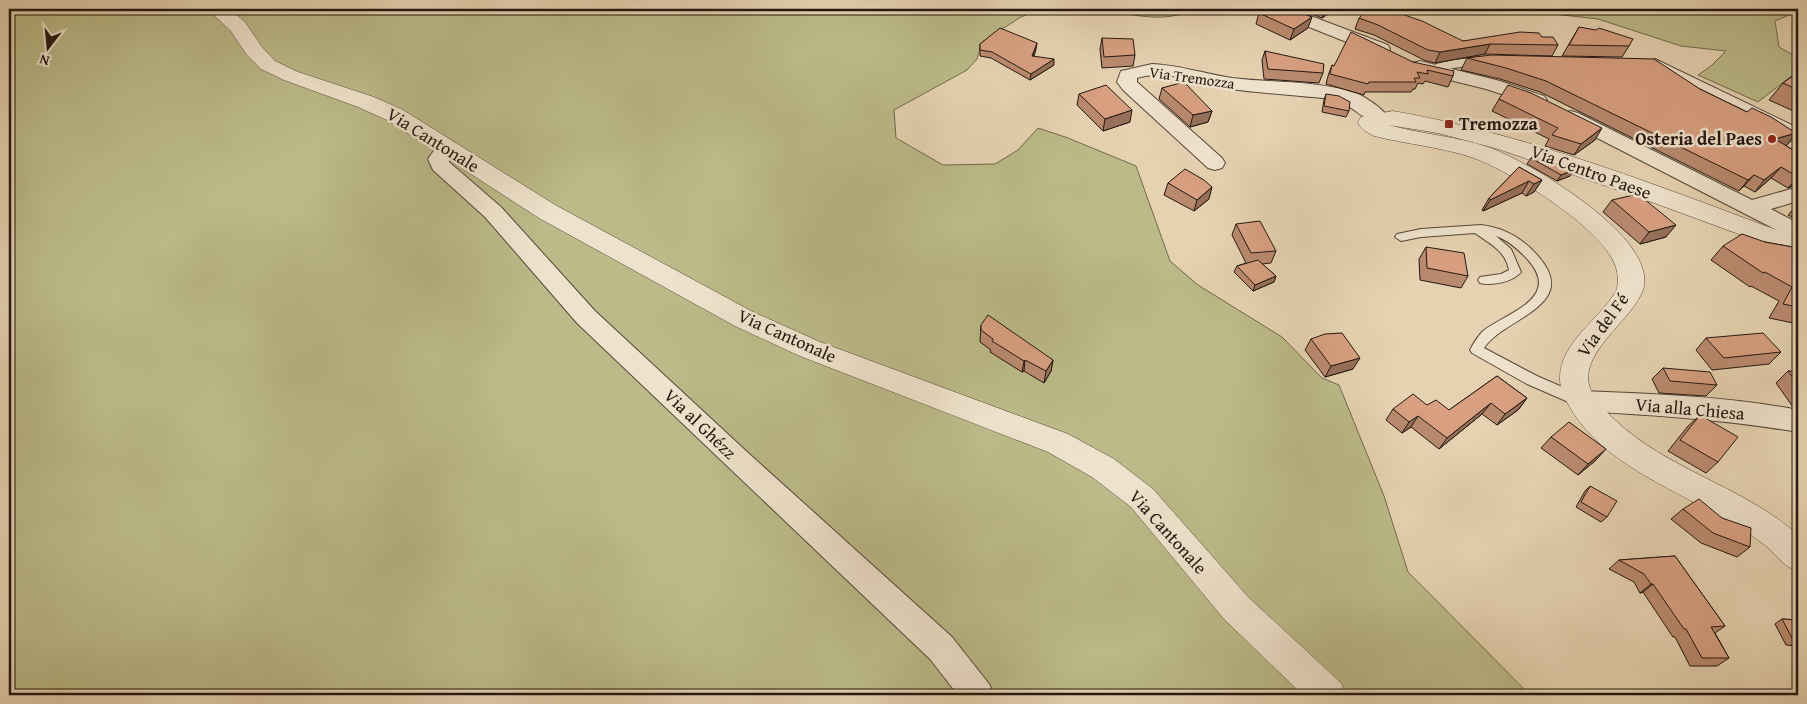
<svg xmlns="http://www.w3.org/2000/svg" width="1807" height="704" viewBox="0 0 1807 704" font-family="'Gentium Book Plus',serif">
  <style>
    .green { fill: #bbba88; stroke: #6f694d }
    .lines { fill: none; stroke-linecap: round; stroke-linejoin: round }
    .service-casing { stroke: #54463a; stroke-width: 2 }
    .pedestrian-casing { stroke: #54463a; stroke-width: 2 }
    .minor-casing { stroke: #54463a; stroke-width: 2 }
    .tertiary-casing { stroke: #54463a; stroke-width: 1 }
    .service { fill: #efe2cc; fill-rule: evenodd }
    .pedestrian { fill: #efe2cc; fill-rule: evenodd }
    .minor { fill: #efe2cc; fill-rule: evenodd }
    .tertiary { fill: #efe2cc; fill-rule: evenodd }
    .wall { fill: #ba8a6f; stroke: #231812 }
    .shaded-wall { fill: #97705a; stroke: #231812 }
    .building { fill: #d8a081; stroke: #231812 }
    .poi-dot { fill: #8f2418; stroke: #efe2cc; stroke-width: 2 }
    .labels { text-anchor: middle; stroke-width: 5; stroke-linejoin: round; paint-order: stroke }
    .far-street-label { font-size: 15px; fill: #231812; stroke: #efe2cc }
    .poi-label { font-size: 18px; font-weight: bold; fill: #231812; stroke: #efe2cc; text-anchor: start }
    .street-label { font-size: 18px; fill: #231812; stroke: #efe2cc }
  </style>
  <rect width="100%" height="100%" fill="#e6d2b1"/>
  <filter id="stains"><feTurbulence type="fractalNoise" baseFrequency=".004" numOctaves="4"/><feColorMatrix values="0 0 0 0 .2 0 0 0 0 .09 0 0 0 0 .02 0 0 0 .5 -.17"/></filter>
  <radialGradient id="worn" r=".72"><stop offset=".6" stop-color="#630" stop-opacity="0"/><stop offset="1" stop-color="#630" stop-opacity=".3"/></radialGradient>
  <!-- green -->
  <g class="green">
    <polygon points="9,9 1040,9 1021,17 982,42 977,59 967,70 894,110 896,138 943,165 995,164 1018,150 1038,128 1068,138 1136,166 1170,261 1198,285 1282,337 1322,378 1339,385 1384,496 1408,572 1530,695 9,695"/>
    <path d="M1061 9H1191C1168 25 1127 13 1100 10 1087 9 1074 9 1061 9Z"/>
    <polygon points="1409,9 1798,9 1798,11 1775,21 1779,47 1798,58 1798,71 1758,102 1698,75 1711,66 1726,51 1681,46 1598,19 1518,10 1444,13"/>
  </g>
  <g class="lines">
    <!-- service casing -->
    <g class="service-casing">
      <path id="service" d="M1481 225C1505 228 1522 238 1538 256 1582 306 1503 318 1484 348L1537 376 1583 396 1585 400 1583 404 1578 405 1573 404 1527 384 1472 353 1470 350C1473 344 1478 336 1483 331 1504 314 1562 299 1529 261 1520 251 1510 241 1496 236L1511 249 1521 272C1513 282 1492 286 1480 283L1478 280 1480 277 1501 274 1509 270C1505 250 1490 244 1475 233L1421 237 1401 241 1395 237 1397 234 1421 229Z"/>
    </g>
    <!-- pedestrian casing -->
    <g class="pedestrian-casing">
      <polygon id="pedestrian" points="1490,56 1495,57 1497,60 1495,63 1453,68 1447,70 1443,76 1433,76 1431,73 1436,64 1453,60"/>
    </g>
    <!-- minor casing -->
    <g class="minor-casing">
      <g id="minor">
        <polygon points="1300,12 1388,45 1390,49 1388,53 1381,55 1374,53 1294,21 1291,17 1294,13"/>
        <polygon points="1655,59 1798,128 1798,142 1791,141 1648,69 1646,65 1648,61"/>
        <polygon points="1420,61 1500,81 1544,96 1547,100 1544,104 1537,106 1486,89 1413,71 1411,67 1413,63"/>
        <path d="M1152 64C1179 65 1205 74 1232 78 1272 83 1319 80 1358 94 1367 98 1382 108 1388 117L1385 121C1367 126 1354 106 1337 100 1302 95 1266 94 1231 89 1201 85 1167 68 1137 78V82L1222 158 1225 163 1222 168 1215 170 1208 168 1123 90 1117 82 1121 71Z"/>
        <polygon points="1571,111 1578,113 1752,200 1798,187 1798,201 1771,209 1798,223 1798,240 1790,237 1564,121 1561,117 1564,113"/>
        <polygon points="447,140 454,142 457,147 449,159 449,162 501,207 595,311 746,451 952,637 989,684 994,695 958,695 930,659 577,323 485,217 433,170 428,159 440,142"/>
        <path d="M1581 391C1652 394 1729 396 1798 410V432C1727 420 1654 415 1581 411L1572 408 1568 401 1572 394Z"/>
      </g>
    </g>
    <!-- tertiary casing -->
    <g class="tertiary-casing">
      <g id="tertiary">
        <polygon points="207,9 229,9 245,22 262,47 275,61 298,72 374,97 403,110 557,206 753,312 820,342 1068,434 1114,459 1153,489 1248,597 1341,683 1346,695 1303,695 1224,619 1131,507 1092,477 1048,452 800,356 735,326 539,218 387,120 358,107 284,80 261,69 247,55 230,30"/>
        <path d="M1393 111C1532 135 1666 189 1798 238V256L1638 197 1495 148 1438 133 1388 125C1421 134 1455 136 1488 147 1528 161 1660 238 1643 290 1631 323 1573 355 1592 393 1596 403 1606 411 1614 419 1667 470 1743 486 1798 535V571C1784 567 1777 556 1766 546 1758 540 1750 534 1742 529 1685 493 1601 466 1568 404 1564 396 1560 388 1560 379 1559 343 1600 319 1616 291 1619 284 1618 272 1615 265 1601 227 1509 170 1471 157 1440 147 1406 144 1374 136 1367 132 1361 130 1358 122L1361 117Z"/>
      </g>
    </g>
    <!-- service -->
    <use href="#service" class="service"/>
    <!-- pedestrian -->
    <use href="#pedestrian" class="pedestrian"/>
    <!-- minor -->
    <use href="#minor" class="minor"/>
    <!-- tertiary -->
    <use href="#tertiary" class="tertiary"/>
  </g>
  <!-- wall -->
  <g class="wall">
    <polygon points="1265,9 1330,9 1328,14 1322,18 1301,10 1297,11 1308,28 1290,40 1256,24 1259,13"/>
    <polygon points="1359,18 1463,41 1542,37 1558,45 1552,56 1485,54 1435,63 1424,60 1374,35 1355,29"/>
    <polygon points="1579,27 1629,46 1622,57 1562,56"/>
    <polygon points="1102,38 1135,55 1133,66 1102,68 1100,49"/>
    <polygon points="980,44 1036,49 1034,56 1054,65 1030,80 991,58 980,56"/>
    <polygon points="1265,51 1323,73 1319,83 1264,79 1262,60"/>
    <polygon points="1467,58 1700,89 1747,112 1796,133 1787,145 1785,145 1798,153 1798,183 1788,188 1771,178 1755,192 1744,186 1739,191 1540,92 1500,79 1461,70"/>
    <polygon points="1413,62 1453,76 1448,87 1425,81 1423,84 1418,83 1415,89 1413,89 1411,92 1365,92 1364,95 1326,84 1328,76 1332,65 1334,66"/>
    <polygon points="1798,72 1798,113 1769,100 1783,83"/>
    <polygon points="1162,88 1212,111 1208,122 1190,127 1159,99"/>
    <polygon points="1079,94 1130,122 1103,131 1077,105"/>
    <polygon points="1326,94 1349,111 1346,117 1322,112 1324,100"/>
    <polygon points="1499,99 1595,140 1574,155 1545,146 1549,139 1492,111"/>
    <polygon points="1531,158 1570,176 1557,181 1527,164"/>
    <polygon points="1519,167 1542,180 1534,192 1526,196 1522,193 1483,211 1482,210 1489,198"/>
    <polygon points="1168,183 1209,199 1194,211 1164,195"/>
    <polygon points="1612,200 1666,237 1640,244 1603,212"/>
    <polygon points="1798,204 1798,220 1788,215"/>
    <polygon points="1236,224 1276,251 1271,263 1262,264 1276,276 1274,282 1253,291 1234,272 1237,266 1246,263 1232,235"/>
    <polygon points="1765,242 1798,248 1798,324 1769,318 1779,301 1751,286 1750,287 1711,260 1723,246"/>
    <polygon points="1426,247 1468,276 1461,288 1420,280 1419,259"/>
    <polygon points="981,325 1053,360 1051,371 1044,383 1024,371 1022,372 990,352 991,350 980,342"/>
    <polygon points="1706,338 1781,352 1769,364 1712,370 1696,350"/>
    <polygon points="1311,339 1353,369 1325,377 1305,350"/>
    <polygon points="1663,368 1717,385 1706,396 1659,393 1652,379"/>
    <polygon points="1788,371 1798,372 1798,408 1793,407 1776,383"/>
    <polygon points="1497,376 1527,398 1518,410 1497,425 1482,414 1439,449 1411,427 1402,433 1386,420 1393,409 1427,405 1449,410"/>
    <polygon points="1700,415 1718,462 1706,473 1668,451 1688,426"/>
    <polygon points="1551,437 1596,460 1578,475 1541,448"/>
    <polygon points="1590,486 1607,517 1601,522 1576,507 1585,491"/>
    <polygon points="1683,509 1750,547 1737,557 1701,543 1671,519"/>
    <polygon points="1675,556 1725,626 1715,633 1729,658 1717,666 1690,666 1675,637 1673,637 1643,592 1640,593 1634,582 1609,569 1619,560"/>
    <polygon points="1782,619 1798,620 1798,646 1786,645 1775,624"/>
  </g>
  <!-- shaded-wall -->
  <g class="shaded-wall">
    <polygon points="1292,9 1301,9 1301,10 1292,12"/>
    <polygon points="1326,9 1330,9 1328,14 1322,18"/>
    <polygon points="1312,17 1308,28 1290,40 1294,29"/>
    <polygon points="1037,43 1036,49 1032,61 1032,56"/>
    <polygon points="1490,44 1485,54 1435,63 1440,52"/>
    <polygon points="1054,59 1054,65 1030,80 1031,74"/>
    <polygon points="1132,110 1130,122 1103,131 1105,119"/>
    <polygon points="1212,111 1208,122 1190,127 1193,115"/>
    <polygon points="1602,128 1595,140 1574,155 1581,144"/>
    <polygon points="1796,133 1787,145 1766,150 1775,139"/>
    <polygon points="1781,167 1771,178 1755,192 1764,180"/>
    <polygon points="1574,170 1570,176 1557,181 1561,175"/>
    <polygon points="1754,175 1744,186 1739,191 1748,180"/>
    <polygon points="1798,177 1798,183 1788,188"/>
    <polygon points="1542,180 1534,192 1526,196 1534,184"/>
    <polygon points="1529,181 1522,193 1483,211 1490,200"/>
    <polygon points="1212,187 1209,199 1194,211 1197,200"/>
    <polygon points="1676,225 1666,237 1640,244 1649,232"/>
    <polygon points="1276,276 1274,282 1253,291 1255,285"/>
    <polygon points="1360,358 1353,369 1325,377 1331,366"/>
    <polygon points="1025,360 1024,371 1022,372 1024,361"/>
    <polygon points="1053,360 1051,371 1044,383 1046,371"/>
    <polygon points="1527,398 1518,410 1497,425 1505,414"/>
    <polygon points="1491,403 1482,414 1439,449 1447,438"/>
    <polygon points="1418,416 1411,427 1402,433 1409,422"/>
    <polygon points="1606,449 1596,460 1578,475 1588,464"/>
    <polygon points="1651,584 1653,584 1643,592 1640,593"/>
  </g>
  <!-- building -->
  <g class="building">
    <polygon points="1265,9 1295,9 1296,11 1312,17 1294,29 1259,13"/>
    <polygon points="1368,9 1387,9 1422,21 1463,41 1520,32 1539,33 1542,37 1553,37 1558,45 1490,44 1440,52 1428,50 1378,25 1359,18"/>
    <polygon points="1579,27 1596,30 1599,28 1633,39 1629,46 1569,45"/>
    <polygon points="1000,28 1037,43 1032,56 1054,59 1031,74 992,52 980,50 980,44"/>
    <polygon points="1351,32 1413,62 1454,71 1453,76 1427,70 1428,74 1417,72 1420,78 1414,78 1416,82 1369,82 1368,84 1330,74 1332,65 1334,66"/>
    <polygon points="1102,38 1133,39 1135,55 1104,57"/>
    <polygon points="1265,51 1324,64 1323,73 1268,69"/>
    <polygon points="1491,55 1654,59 1700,89 1747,112 1752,108 1771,117 1796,133 1775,139 1798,153 1798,177 1781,167 1764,180 1754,175 1748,180 1546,81 1506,68 1467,58"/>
    <polygon points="1798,72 1798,90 1783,83"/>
    <polygon points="1184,82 1212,111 1193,115 1162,88"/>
    <polygon points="1106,85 1132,110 1105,119 1079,94"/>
    <polygon points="1508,85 1531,93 1602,128 1581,144 1552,135 1558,128 1499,99"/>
    <polygon points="1326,94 1339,96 1350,102 1349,111 1324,106"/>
    <polygon points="1533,156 1574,170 1561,175 1531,158"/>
    <polygon points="1519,167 1542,180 1534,184 1529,181 1490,200 1489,198"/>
    <polygon points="1185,169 1204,180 1212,187 1197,200 1168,183"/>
    <polygon points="1638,194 1676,225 1649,232 1612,200"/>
    <polygon points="1260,221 1276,251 1251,253 1236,224"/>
    <polygon points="1742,234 1765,242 1798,248 1798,307 1783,304 1792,287 1765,272 1763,273 1723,246"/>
    <polygon points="1426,247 1464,253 1468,276 1427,268"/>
    <polygon points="1258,260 1276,276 1255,285 1237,266"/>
    <polygon points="988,315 1053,360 1046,371 1025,360 1024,361 992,341 993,339 981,330 981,325"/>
    <polygon points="1342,333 1360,358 1331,366 1311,339 1325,334"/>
    <polygon points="1763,333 1781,352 1724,358 1706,338"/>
    <polygon points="1663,368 1710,372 1717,385 1670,381"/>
    <polygon points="1788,371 1798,372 1798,385"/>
    <polygon points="1497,376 1527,398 1505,414 1491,403 1447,438 1418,416 1409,422 1393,409 1413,394 1427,405 1436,400 1449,410"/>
    <polygon points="1700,415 1738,437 1718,462 1680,440"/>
    <polygon points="1569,422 1606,449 1588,464 1551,437"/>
    <polygon points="1590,486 1617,501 1607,517 1581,502"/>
    <polygon points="1699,499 1722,518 1751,528 1750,547 1713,533 1683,509"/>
    <polygon points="1675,556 1725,626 1711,627 1729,658 1702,658 1686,629 1684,629 1653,584 1651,584 1644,574 1619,560"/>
    <polygon points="1782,619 1798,620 1798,641 1793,640"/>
  </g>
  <!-- markers -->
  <g class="poi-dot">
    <rect x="1444" y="119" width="10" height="10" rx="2.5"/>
    <circle cx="1772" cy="139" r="5"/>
  </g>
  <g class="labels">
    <!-- far-street labels -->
    <g class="far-street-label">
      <text transform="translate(1192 78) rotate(8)" y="5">Via Tremozza</text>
    </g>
    <!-- poi labels -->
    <g class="poi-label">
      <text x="1459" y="130">Tremozza</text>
      <text x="1762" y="145" text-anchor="end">Osteria del Paes</text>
    </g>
    <!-- street labels -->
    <g class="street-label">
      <text transform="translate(433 140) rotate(32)" y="6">Via Cantonale</text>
      <text transform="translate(1591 172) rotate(20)" y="6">Via Centro Paese</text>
      <text transform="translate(1603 325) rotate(-54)" y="6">Via del Fé</text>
      <text transform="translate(787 336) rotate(24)" y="6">Via Cantonale</text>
      <text transform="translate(1690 409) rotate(5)" y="6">Via alla Chiesa</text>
      <text transform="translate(700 424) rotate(44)" y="6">Via al Ghézz</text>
      <text transform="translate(1168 532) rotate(48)" y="6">Via Cantonale</text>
    </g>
  </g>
  <!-- margin -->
  <rect width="1807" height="704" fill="none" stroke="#e6d2b1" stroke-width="30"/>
  <rect x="10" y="10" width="1787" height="684" fill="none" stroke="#231812" stroke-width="2.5"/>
  <rect x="15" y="15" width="1777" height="674" fill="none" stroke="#231812"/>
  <!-- north arrow -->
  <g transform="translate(48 48) rotate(196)" stroke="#efe2cc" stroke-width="4" paint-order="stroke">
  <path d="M0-4L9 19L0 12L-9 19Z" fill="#231812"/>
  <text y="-8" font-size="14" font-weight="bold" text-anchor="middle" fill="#231812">N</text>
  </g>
  <rect width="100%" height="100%" filter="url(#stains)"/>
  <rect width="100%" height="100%" fill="url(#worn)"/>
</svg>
